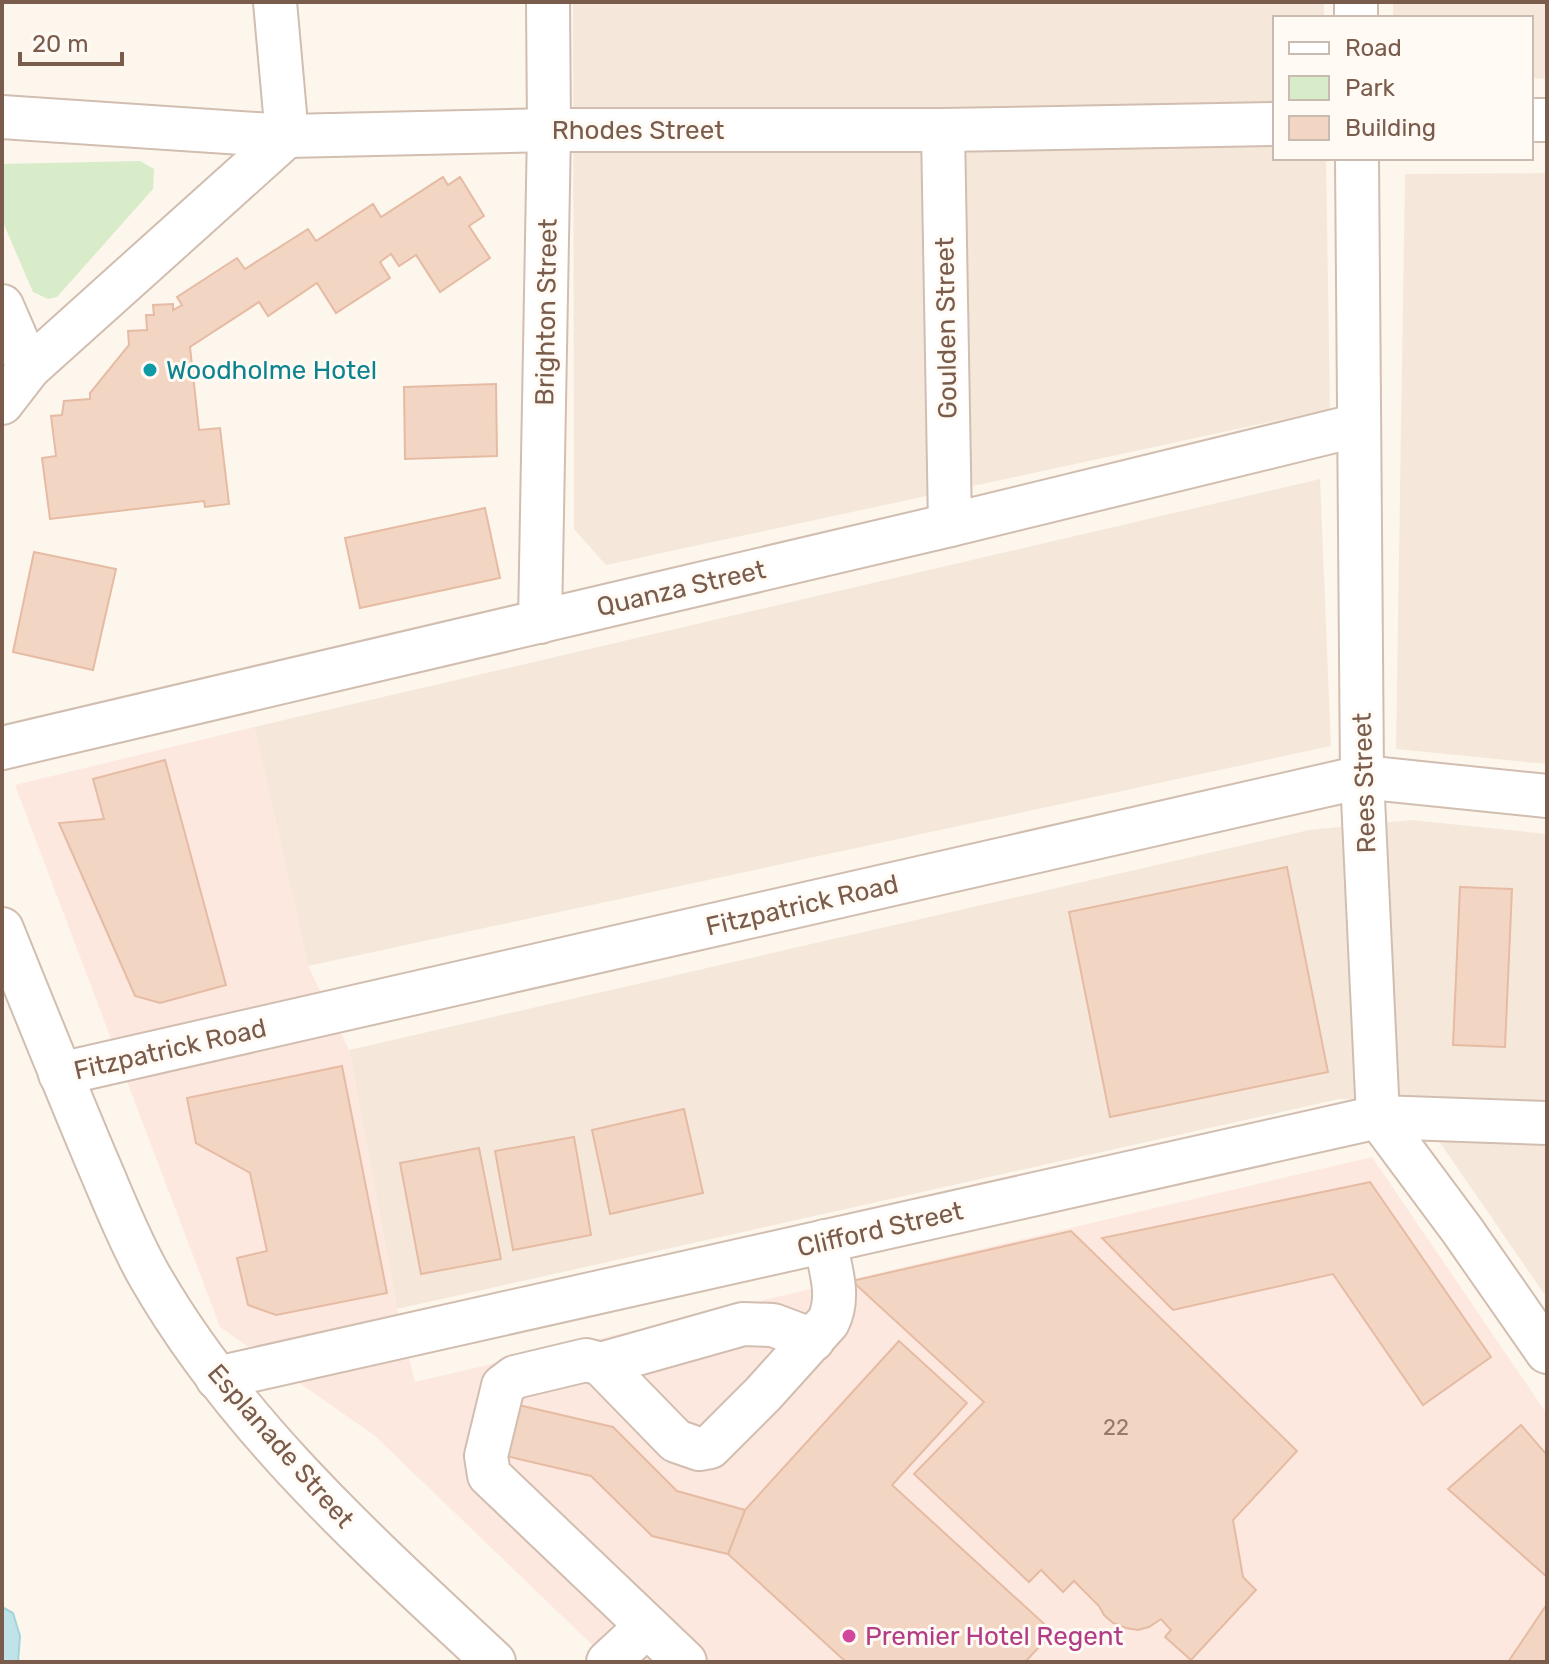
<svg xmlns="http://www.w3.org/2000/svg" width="1549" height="1664" viewBox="0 0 1549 1664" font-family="Rubik,sans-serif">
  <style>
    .residential { fill: #f5e8da }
    .commercial { fill: #fde8e0 }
    .green { fill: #d8ecc9 }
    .water { fill: #bfe3e8; stroke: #a5d3da; stroke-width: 2 }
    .building { fill: #f3d5c3; stroke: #e6bba3; stroke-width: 2 }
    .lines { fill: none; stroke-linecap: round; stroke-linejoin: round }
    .minor-casing { stroke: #d1beb0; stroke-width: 46 }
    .minor { stroke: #fff; stroke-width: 42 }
    .culture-dot { fill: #0f9aa8; stroke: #fffaf3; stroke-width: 3 }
    .hotel-dot { fill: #d1479c; stroke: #fffaf3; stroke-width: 3 }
    .labels { text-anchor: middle; stroke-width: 6; stroke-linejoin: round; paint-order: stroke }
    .number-label { font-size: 22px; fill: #987a6a }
    .street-label { font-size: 26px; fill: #7a5c4d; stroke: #fffaf3 }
    .culture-label { font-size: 26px; fill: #0d838f; stroke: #fffaf3; text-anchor: start }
    .hotel-label { font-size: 26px; fill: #b23c85; stroke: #fffaf3; text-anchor: start }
  </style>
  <rect width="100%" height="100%" fill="#fdf6ec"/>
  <!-- residential -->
  <g class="residential">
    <polygon points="573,2 1324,2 1324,18 1275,18 1275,158 1326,158 1330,409 606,565 574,529"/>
    <polygon points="1393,2 1547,2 1547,79 1531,78 1531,18 1393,18"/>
    <polygon points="1547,173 1547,764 1396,749 1405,174"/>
    <polygon points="1320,479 1331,746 308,966 254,727"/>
    <polygon points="1411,820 1547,834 1547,1298 1412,1102 1339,1099 397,1309 349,1050 1309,830"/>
  </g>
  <!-- commercial -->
  <polygon class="commercial" points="254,727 308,966 349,1050 397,1309 415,1382 1372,1157 1547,1414 1547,1662 610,1662 375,1436 220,1327 15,785"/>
  <!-- green -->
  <polygon class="green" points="140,161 154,169 153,189 57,297 48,299 33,292 2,220 2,164"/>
  <!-- water -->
  <polygon class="water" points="2,1607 13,1613 20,1636 18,1662 2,1662"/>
  <!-- building -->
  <g class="building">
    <polygon points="443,177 448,185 460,177 484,216 469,226 490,258 440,292 416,255 399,266 391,254 380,262 390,278 336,313 317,283 268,316 259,302 190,347 199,430 220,428 229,504 205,507 204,501 50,519 42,458 56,456 51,416 62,415 64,401 90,399 90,393 129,345 128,331 147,330 146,315 154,315 153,305 173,304 173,310 182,305 177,297 237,258 245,269 308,229 316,241 373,204 381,217"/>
    <polygon points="496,384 497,456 405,459 404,387"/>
    <polygon points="485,508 500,578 360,608 345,538"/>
    <polygon points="34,552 116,569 93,670 13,652"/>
    <polygon points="165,760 226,985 160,1003 135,996 59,823 104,819 93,779"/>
    <polygon points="1287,867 1328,1072 1110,1117 1069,912"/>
    <polygon points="1460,887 1512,889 1505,1047 1453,1045"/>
    <polygon points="342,1066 387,1293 276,1315 248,1305 237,1258 267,1251 250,1173 196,1143 187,1098"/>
    <polygon points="684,1109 703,1193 610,1214 592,1130"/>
    <polygon points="574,1137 591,1235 513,1250 495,1151"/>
    <polygon points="479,1148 501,1259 421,1274 400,1163"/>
    <polygon points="1370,1182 1491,1357 1423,1405 1333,1274 1173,1310 1102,1238"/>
    <polygon points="1071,1231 1297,1451 1233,1520 1243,1577 1256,1590 1191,1660 1165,1637 1171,1630 1161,1619 1149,1627 1138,1630 1126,1628 1113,1623 1104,1615 1099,1606 1074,1581 1063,1592 1041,1570 1029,1582 914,1474 984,1402 852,1281"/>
    <polygon points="899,1341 967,1403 892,1485 1053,1632 1025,1662 846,1662 728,1554 745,1510"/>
    <polygon points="514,1404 613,1427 677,1491 745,1510 728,1554 652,1536 591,1476 502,1455"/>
    <polygon points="1521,1425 1547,1455 1547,1577 1448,1489"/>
    <polygon points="1547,1604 1547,1662 1508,1662"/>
  </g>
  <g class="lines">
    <!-- minor casing -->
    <g class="minor-casing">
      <g id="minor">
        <polyline points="1356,2 1356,18"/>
        <polyline points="2,117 287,136 549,130 943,130 1275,124"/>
        <polyline points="1531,120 1547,120"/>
        <polyline points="943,130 950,525"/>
        <polyline points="1357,158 1362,777 1378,1117 1462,1230 1547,1352"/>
        <polyline points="2,306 29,368"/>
        <polyline points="2,403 29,368 287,136 275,2"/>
        <polyline points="540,622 549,130 548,2"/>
        <polyline points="2,748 950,525 1359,425"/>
        <path d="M2 929C33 1006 64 1083 96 1159 113 1198 128 1238 149 1275 235 1426 368 1544 494 1662"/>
        <polyline points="60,1074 1362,777 1547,796"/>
        <polyline points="601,1364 743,1324 773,1325 813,1340"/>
        <polyline points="217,1378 1378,1117 1547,1123"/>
        <polyline points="608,1662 647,1626"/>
        <path d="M685 1662 489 1475 486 1456 503 1386 515 1377 586 1360 601 1364 676 1441 699 1449 710 1447 763 1394 828 1322C841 1297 830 1268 825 1241"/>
      </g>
    </g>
    <!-- minor -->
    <use href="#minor" class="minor"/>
  </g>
  <!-- markers -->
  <circle class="culture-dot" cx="150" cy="370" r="8"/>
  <circle class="hotel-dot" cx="849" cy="1636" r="8"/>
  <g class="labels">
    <!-- number labels -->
    <g class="number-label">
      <text x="1116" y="1435">22</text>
    </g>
    <!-- street labels -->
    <g class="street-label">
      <text x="638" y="139">Rhodes Street</text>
      <text transform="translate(546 312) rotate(-89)" y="9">Brighton Street</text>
      <text transform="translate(946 328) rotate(-91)" y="9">Goulden Street</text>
      <text transform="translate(681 588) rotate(-13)" y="9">Quanza Street</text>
      <text transform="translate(1364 783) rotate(-92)" y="9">Rees Street</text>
      <text transform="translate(802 905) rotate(-13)" y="9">Fitzpatrick Road</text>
      <text transform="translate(170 1049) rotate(-13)" y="9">Fitzpatrick Road</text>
      <text transform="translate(880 1229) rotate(-13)" y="9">Clifford Street</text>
      <text transform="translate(281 1446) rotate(49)" y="9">Esplanade Street</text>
    </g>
    <!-- culture labels -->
    <g class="culture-label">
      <text x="166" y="379">Woodholme Hotel</text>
    </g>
    <!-- hotel labels -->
    <g class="hotel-label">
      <text x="865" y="1645">Premier Hotel Regent</text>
    </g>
  </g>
  <!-- border -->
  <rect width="1549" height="1664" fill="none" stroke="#7a5c4d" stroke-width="8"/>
  <!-- legend -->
  <rect x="1273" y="16" width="260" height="144" fill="#fffaf3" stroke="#cabbb1" stroke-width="2"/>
  <rect x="1289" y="42" width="40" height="12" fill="#ffffff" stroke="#cabbb1" stroke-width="2"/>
  <text x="1345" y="56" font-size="24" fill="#7a5c4d">Road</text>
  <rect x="1289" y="76" width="40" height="24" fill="#d8ecc9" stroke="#cabbb1" stroke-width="2"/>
  <text x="1345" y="96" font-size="24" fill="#7a5c4d">Park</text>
  <rect x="1289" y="116" width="40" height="24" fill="#f3d5c3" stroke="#cabbb1" stroke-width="2"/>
  <text x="1345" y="136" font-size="24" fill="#7a5c4d">Building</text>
  <!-- scale -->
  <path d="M20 52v12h102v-12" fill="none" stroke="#7a5c4d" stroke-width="4"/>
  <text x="32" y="52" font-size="24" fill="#7a5c4d" stroke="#fffaf3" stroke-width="6" paint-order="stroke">20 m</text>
</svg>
